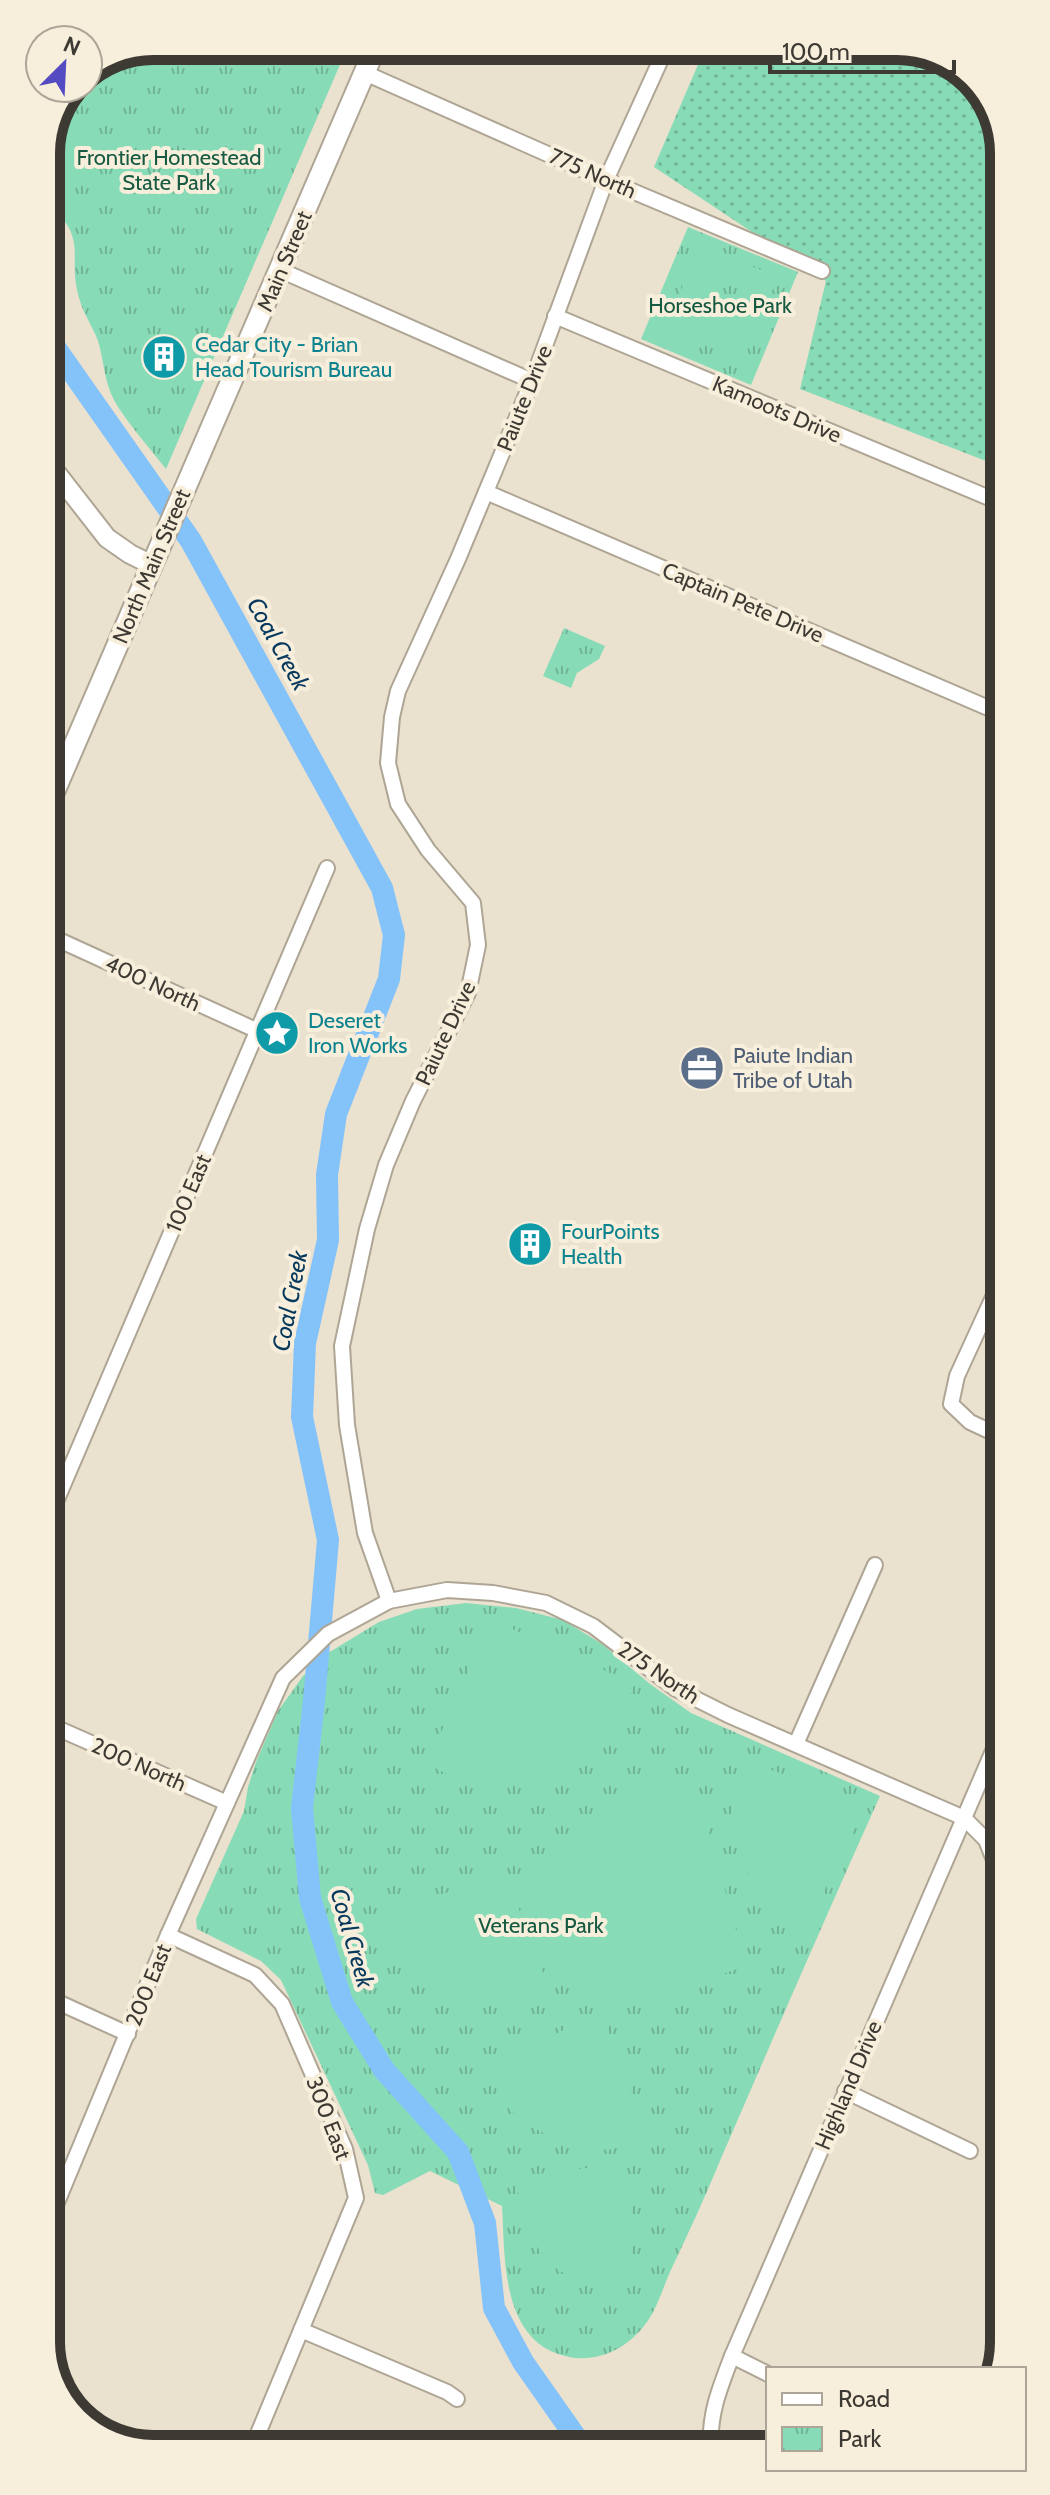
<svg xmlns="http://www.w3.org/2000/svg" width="1050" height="2495" viewBox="0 0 1050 2495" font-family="Cabin,sans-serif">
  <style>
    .grass { fill: url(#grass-dots) }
    .park { fill: url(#park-tufts) }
    .garden { fill: #87dcb7 }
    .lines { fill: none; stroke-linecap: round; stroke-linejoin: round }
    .river { stroke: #84c3fa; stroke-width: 22 }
    .minor-casing { stroke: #aea594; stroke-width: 18 }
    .secondary-casing { stroke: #aea594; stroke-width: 22 }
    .primary-casing { stroke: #aea594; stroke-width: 24 }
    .minor { stroke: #fff; stroke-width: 14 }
    .secondary { stroke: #fff; stroke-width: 18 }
    .primary { stroke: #fff; stroke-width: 20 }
    .labels { text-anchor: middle; stroke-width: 8; stroke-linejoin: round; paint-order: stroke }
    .park-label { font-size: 22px; fill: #155a41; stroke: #f8eedc }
    .street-label { font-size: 22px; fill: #3d3a33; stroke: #f8eedc }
    .culture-label { font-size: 22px; fill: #0d838f; stroke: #f8eedc; text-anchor: start }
    .service-label { font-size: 22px; fill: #4e5e75; stroke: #f8eedc; text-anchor: start }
    .water-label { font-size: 24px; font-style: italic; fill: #07395c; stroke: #f8eedc }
    .rim { fill: none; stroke: #3d3a33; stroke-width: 10 }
  </style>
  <defs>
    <pattern id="grass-dots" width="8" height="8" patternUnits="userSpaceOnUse" patternTransform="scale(2)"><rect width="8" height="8" fill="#87dcb7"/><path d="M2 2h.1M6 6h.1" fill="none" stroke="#70b395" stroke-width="1.8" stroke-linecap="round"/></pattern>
    <pattern id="park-tufts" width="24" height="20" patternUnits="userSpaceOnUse" patternTransform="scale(2)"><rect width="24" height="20" fill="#87dcb7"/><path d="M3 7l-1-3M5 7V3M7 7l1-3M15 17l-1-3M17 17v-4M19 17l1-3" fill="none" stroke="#70b395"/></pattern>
  </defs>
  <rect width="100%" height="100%" fill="#eae1cf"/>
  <!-- grass -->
  <polygon class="grass" points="706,46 904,46 962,68 998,119 999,466 800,389 826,281 654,167"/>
  <!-- park -->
  <g class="park">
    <path d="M153 46H348L166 469C150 448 126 422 114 400 104 382 104 360 98 341 93 327 84 315 80 301 65 255 92 242 46 201V146L73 88H88V73Z"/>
    <polygon points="688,227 798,272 751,385 641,339"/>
    <polygon points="564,628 605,646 599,659 577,673 571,688 543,676"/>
    <path d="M466 1603 516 1608 563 1620 602 1644 650 1684 691 1713 880 1796C826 1916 774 2036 722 2156 706 2195 688 2234 670 2272 663 2288 657 2308 647 2322 626 2351 593 2366 558 2354 501 2334 505 2256 502 2206L430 2171 383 2195 375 2193 368 2165 281 1980 261 1961 197 1929 196 1919 244 1811 248 1787 256 1762 278 1711 303 1676 328 1653 379 1622 417 1609Z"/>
  </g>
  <!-- garden -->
  <g class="garden">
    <polygon points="701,243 729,255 691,344 663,332"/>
    <polygon points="749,265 778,277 741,365 712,353"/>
    <path d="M499 1623 635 1684C628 1696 623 1711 615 1723 583 1771 523 1794 467 1782 454 1779 440 1770 427 1764L487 1628Z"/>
    <path d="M745 1761 842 1794 856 1825 809 1923C798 1917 785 1912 776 1905 735 1873 720 1806 745 1761Z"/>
    <path d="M665 1780C682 1784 692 1789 701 1803L746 1966 631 2005 600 2000 583 1992 564 1978 519 1875C562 1843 615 1795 665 1780Z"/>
    <path d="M485 1876 510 1886 549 1988C536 1992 522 1999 508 2001 468 2006 423 1987 398 1954 391 1945 388 1930 384 1920Z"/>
    <polygon points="582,2020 608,2029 647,2139 608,2150 563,2144 522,2121 505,2105 487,2071"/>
    <path d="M611 2165 632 2179V2283C549 2291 528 2250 515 2177Z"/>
  </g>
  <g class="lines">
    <!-- river -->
    <polyline class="river" points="47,336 191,541 382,888 394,935 389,979 336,1114 327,1175 328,1240 305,1343 302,1417 328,1540 314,1701 302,1808 310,1898 342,2002 384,2070 458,2152 485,2223 494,2308 523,2362 582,2446"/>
    <!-- minor casing -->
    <g class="minor-casing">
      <g id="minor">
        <polyline points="365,73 606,180 822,271"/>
        <polyline points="280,270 532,381"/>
        <polyline points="555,316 999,502"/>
        <polyline points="486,492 1000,713"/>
        <polyline points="48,935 258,1031"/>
        <polyline points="1001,1280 957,1376 951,1404 970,1422 1002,1437"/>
        <polyline points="49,1518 327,868"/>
        <polyline points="389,1601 365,1533 347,1425 342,1346 367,1229 386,1165 413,1101 468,993 478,945 473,903 428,850 398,804 388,763 392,717 398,691 458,559 532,381 606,180 667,46"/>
        <polyline points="50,1725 227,1803"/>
        <polyline points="796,1744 875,1565"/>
        <polyline points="168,1935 255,1975 282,2004 345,2149 356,2198 252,2448"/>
        <polyline points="51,1999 128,2034"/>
        <polyline points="845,2091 970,2151"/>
        <polyline points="51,2217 168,1935 283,1678 328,1634 389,1601 447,1590 493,1593 546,1603 593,1626 676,1689 728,1715 964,1818 986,1840 1003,1882"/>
        <polyline points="301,2330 447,2392 457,2399"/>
        <polyline points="732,2356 768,2374"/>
        <path d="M711 2445C709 2413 721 2385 732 2356L1002 1730"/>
      </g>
    </g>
    <!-- secondary casing -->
    <g class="secondary-casing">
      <polyline id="secondary" points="47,461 107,538 130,554 152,565"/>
    </g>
    <!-- primary casing -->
    <g class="primary-casing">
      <polyline id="primary" points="48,806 376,46"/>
    </g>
    <!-- minor -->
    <use href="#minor" class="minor"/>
    <!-- secondary -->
    <use href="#secondary" class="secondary"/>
    <!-- primary -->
    <use href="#primary" class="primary"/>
  </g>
  <!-- icons -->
  <defs>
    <g id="building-disc" transform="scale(2.3)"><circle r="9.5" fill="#0f9aa8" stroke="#f8eedc"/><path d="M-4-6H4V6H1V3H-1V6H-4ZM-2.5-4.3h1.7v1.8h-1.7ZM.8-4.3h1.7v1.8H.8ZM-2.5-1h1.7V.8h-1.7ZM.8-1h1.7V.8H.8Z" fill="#fff"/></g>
    <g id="sight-disc" transform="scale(2.3)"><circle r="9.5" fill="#0f9aa8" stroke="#f8eedc"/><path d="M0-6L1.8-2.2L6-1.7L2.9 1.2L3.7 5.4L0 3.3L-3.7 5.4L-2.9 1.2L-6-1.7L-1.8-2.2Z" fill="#fff"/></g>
    <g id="office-disc" transform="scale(2.3)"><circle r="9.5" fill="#5c6f8a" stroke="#f8eedc"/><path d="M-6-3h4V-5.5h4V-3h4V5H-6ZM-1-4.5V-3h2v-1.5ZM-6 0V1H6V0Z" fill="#fff"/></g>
  </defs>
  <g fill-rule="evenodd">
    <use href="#building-disc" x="164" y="357"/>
    <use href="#sight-disc" x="277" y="1033"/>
    <use href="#office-disc" x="702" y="1068"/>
    <use href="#building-disc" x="530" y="1244"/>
  </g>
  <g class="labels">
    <!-- park labels -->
    <g class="park-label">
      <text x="169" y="165">Frontier Homestead<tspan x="169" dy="25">State Park</tspan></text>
      <text x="720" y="313">Horseshoe Park</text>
      <text x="541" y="1933">Veterans Park</text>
    </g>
    <!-- street labels -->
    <g class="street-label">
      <text transform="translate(593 173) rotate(24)" y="8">775 North</text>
      <text transform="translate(284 261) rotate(-67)" y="8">Main Street</text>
      <text transform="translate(524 398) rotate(-68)" y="8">Paiute Drive</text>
      <text transform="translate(777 409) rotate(23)" y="8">Kamoots Drive</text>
      <text transform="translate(151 566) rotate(-67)" y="8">North Main Street</text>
      <text transform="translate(743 602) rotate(23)" y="8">Captain Pete Drive</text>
      <text transform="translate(153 983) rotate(25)" y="8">400 North</text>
      <text transform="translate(445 1033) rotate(-65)" y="8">Paiute Drive</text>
      <text transform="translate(188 1193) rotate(-67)" y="8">100 East</text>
      <text transform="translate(659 1672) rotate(34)" y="8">275 North</text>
      <text transform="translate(139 1764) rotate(24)" y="8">200 North</text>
      <text transform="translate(148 1985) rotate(-68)" y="8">200 East</text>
      <text transform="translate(848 2085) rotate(-67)" y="8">Highland Drive</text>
      <text transform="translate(329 2118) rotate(69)" y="8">300 East</text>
    </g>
    <!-- culture labels -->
    <g class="culture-label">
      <text x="195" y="352">Cedar City - Brian<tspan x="195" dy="25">Head Tourism Bureau</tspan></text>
      <text x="308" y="1028">Deseret<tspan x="308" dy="25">Iron Works</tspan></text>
      <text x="561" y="1239">FourPoints<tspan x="561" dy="25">Health</tspan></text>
    </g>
    <!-- service labels -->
    <g class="service-label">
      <text x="733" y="1063">Paiute Indian<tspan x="733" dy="25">Tribe of Utah</tspan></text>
    </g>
    <!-- water labels -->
    <g class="water-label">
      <text transform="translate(278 644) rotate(61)" y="8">Coal Creek</text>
      <text transform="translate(290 1301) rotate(-79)" y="8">Coal Creek</text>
      <text transform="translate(352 1938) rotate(74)" y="8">Coal Creek</text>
    </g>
  </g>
  <!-- crop -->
  <path d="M0 0H1050V2495H0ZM153 60H897A93 93 0 0 1 990 153V2342A93 93 0 0 1 897 2435H153A93 93 0 0 1 60 2342V153A93 93 0 0 1 153 60Z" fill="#f8eedc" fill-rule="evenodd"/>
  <path class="rim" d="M153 60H897A93 93 0 0 1 990 153V2342A93 93 0 0 1 897 2435H153A93 93 0 0 1 60 2342V153A93 93 0 0 1 153 60Z"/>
  <!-- legend -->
  <rect x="766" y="2367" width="260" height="104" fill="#f8eedc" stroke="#ada698" stroke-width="2"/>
  <rect x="782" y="2393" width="40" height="12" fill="#ffffff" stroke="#ada698" stroke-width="2"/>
  <text x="838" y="2407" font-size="24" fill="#3d3a33">Road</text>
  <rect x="782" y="2427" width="40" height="24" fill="url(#park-tufts)" stroke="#ada698" stroke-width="2"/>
  <text x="838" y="2447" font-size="24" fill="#3d3a33">Park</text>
  <!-- north arrow -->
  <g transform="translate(64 64) rotate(24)"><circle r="38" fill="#f8eedc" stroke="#ada698" stroke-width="2"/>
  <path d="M0-6L14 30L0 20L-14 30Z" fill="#544ac1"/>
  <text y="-12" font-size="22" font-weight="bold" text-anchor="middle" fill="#3d3a33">N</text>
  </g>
  <!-- scale -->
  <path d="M770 60v12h184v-12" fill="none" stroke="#3d3a33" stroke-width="4"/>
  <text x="782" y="60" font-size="24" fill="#3d3a33" stroke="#f8eedc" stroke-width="6" paint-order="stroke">100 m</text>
</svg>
